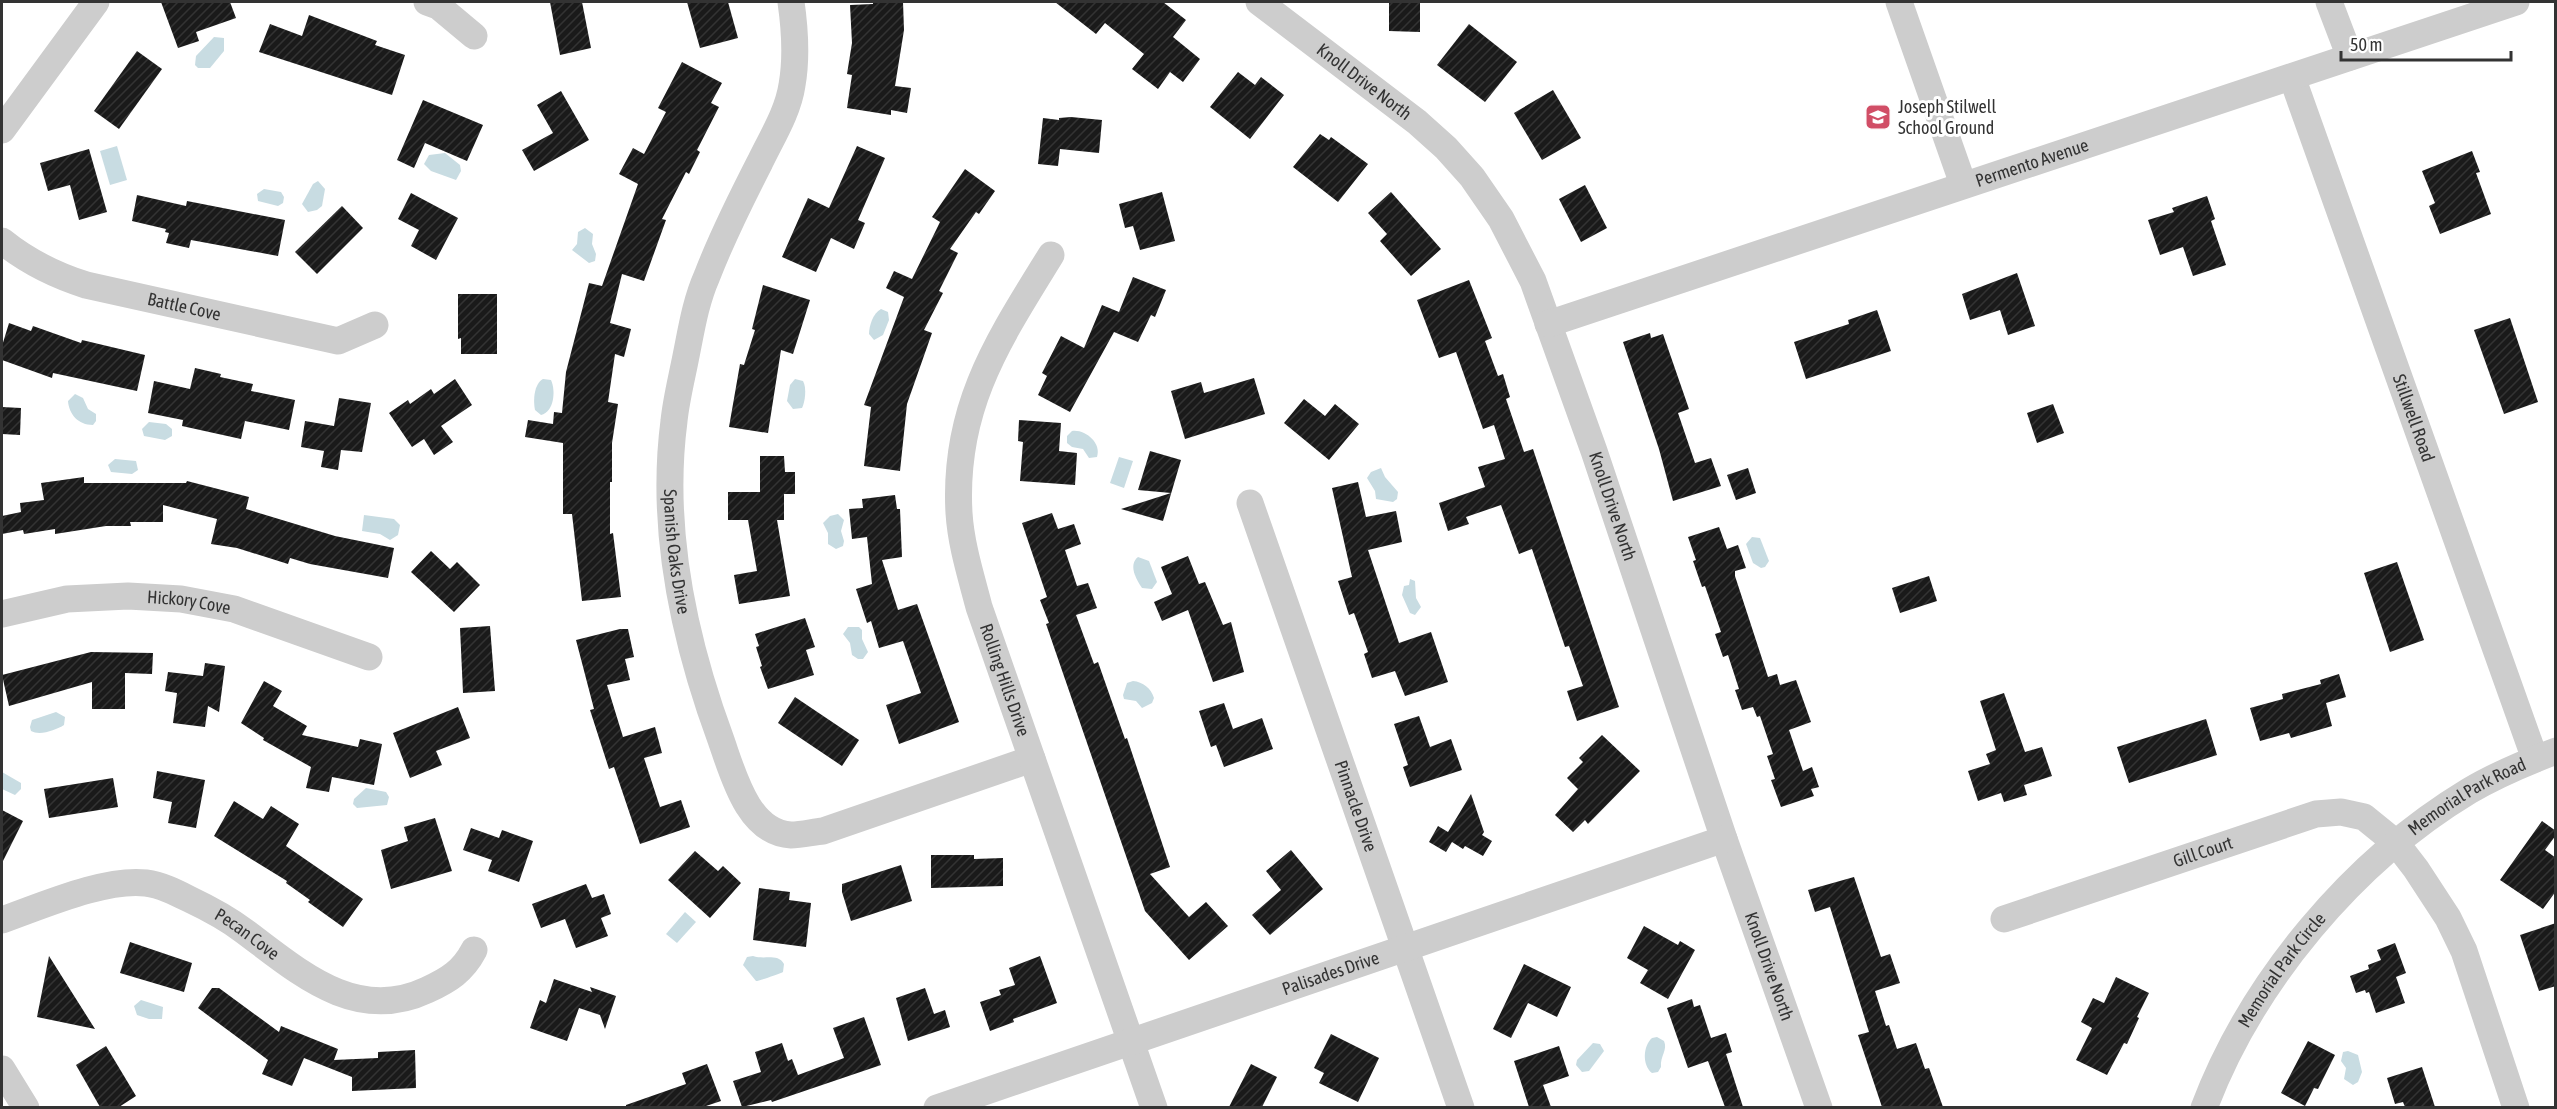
<svg xmlns="http://www.w3.org/2000/svg" width="2557" height="1109" viewBox="0 0 2557 1109" font-family="'Asap Condensed',sans-serif">
  <style>
    .water { fill: #c8dce2 }
    .building { fill: url(#building-hatch) }
    .lines { fill: none; stroke-linecap: round; stroke-linejoin: round }
    .minor { stroke: #cdcdcd; stroke-width: 27 }
    .labels { text-anchor: middle; stroke-width: 6; stroke-linejoin: round; paint-order: stroke }
    .street-label { font-size: 18px; fill: #333; stroke: #fff }
    .poi-label { font-size: 18px; fill: #333; stroke: #fff; text-anchor: start }
  </style>
  <defs>
    <pattern id="building-hatch" width="6" height="6" patternUnits="userSpaceOnUse" patternTransform="scale(1.5)"><rect width="6" height="6" fill="#1a1a1a"/><path d="M-1 1l2-2M0 6l6-6M5 7l2-2" fill="none" stroke="#333"/></pattern>
  </defs>
  <rect width="100%" height="100%" fill="#fff"/>
  <!-- water -->
  <g class="water">
    <polygon points="214,37 224,38 224,51 210,68 198,68 195,65 196,56"/>
    <polygon points="117,146 127,180 110,185 100,151"/>
    <polygon points="445,153 460,165 461,171 456,180 431,171 424,164 429,155"/>
    <polygon points="318,181 325,189 322,206 317,210 308,212 302,204 313,184"/>
    <polygon points="264,189 281,192 284,197 283,203 278,206 258,201 257,194"/>
    <polygon points="585,228 593,234 592,244 596,254 595,261 589,263 572,250 577,244 578,232"/>
    <path d="M881 309 888 312 889 320 883 335 874 340 869 334C869 326 873 313 881 309Z"/>
    <path d="M543 379 551 380C556 391 554 412 541 415L535 410C533 400 534 384 543 379Z"/>
    <path d="M795 379 803 381C807 388 805 402 802 408L793 409 787 401 790 385Z"/>
    <path d="M75 394 83 398 88 409 96 414V421L93 425C78 425 69 414 68 401Z"/>
    <polygon points="149,422 166,424 172,429 172,436 165,440 144,436 142,429"/>
    <path d="M1072 431C1085 429 1102 443 1097 457L1089 458 1083 449 1072 447 1067 443V436Z"/>
    <polygon points="1119,457 1133,461 1124,488 1110,483"/>
    <polygon points="115,459 136,461 138,470 132,474 111,472 108,465"/>
    <polygon points="1381,468 1385,477 1398,492 1397,499 1393,502 1376,499 1375,491 1367,478 1371,472"/>
    <polygon points="838,514 844,520 841,531 844,541 843,546 836,549 828,544 828,533 823,523 830,516"/>
    <polygon points="364,515 394,519 400,525 398,535 390,540 380,534 362,531"/>
    <polygon points="1752,537 1760,538 1769,561 1765,567 1761,568 1753,563 1746,544"/>
    <path d="M1138 557 1149 561 1157 582 1152 589 1142 588C1136 579 1128 565 1138 557Z"/>
    <polygon points="1410,579 1415,581 1416,598 1421,607 1415,615 1410,613 1402,595 1404,586 1409,585"/>
    <polygon points="848,627 859,627 862,630 862,639 868,652 863,659 858,659 852,655 850,643 843,634"/>
    <path d="M1133 681C1143 682 1151 688 1154 698L1152 703 1142 708 1136 701 1124 699 1123 695 1127 683Z"/>
    <path d="M56 712 65 717 64 725C56 730 40 736 31 731L30 727 32 720Z"/>
    <polygon points="2,772 21,783 21,789 15,795 2,789"/>
    <polygon points="366,788 386,792 389,797 387,805 357,808 353,804 354,799"/>
    <polygon points="685,912 696,922 677,943 666,934"/>
    <path d="M753 956C764 960 778 953 784 964L783 972C779 974 759 981 756 981L743 965 747 957Z"/>
    <polygon points="141,1000 163,1007 162,1019 149,1019 137,1015 134,1006"/>
    <path d="M1657 1037 1664 1041C1668 1050 1660 1056 1661 1067L1658 1072 1652 1073C1642 1065 1643 1046 1652 1038Z"/>
    <polygon points="1593,1043 1600,1044 1604,1051 1589,1071 1582,1072 1576,1065 1577,1060"/>
    <polygon points="2348,1051 2358,1055 2362,1072 2358,1082 2353,1085 2344,1079 2346,1068 2341,1061 2343,1052"/>
  </g>
  <!-- building -->
  <g class="building">
    <polygon points="161,2 230,2 236,18 196,32 199,41 178,48"/>
    <polygon points="550,2 582,2 591,48 560,55"/>
    <polygon points="687,2 728,2 738,38 700,48"/>
    <polygon points="873,2 903,2 904,30 895,86 911,88 907,113 891,110 891,115 847,108 852,75 847,74 852,43 850,5 873,4"/>
    <polygon points="1055,2 1163,2 1186,20 1173,37 1200,59 1183,82 1170,72 1158,89 1132,69 1144,54 1105,23 1096,34"/>
    <polygon points="1389,2 1420,2 1420,32 1389,31"/>
    <polygon points="309,15 377,41 375,45 405,55 392,95 259,52 270,24 302,36"/>
    <polygon points="1469,24 1517,62 1485,102 1437,65"/>
    <polygon points="137,51 162,69 119,129 94,111"/>
    <polygon points="682,62 722,83 711,103 719,107 697,150 700,152 689,174 686,172 662,219 666,220 644,281 622,274 610,323 631,329 624,357 615,354 608,402 618,404 612,443 612,482 610,482 610,534 613,533 621,597 582,601 572,514 563,514 563,443 525,437 528,420 553,424 554,412 562,413 566,372 589,283 602,286 638,184 619,174 633,148 644,154 666,112 658,108"/>
    <polygon points="1238,72 1255,85 1261,77 1284,95 1250,139 1210,107"/>
    <polygon points="1553,90 1581,138 1542,160 1514,113"/>
    <polygon points="561,91 589,140 534,171 522,150 553,133 537,105"/>
    <polygon points="423,100 483,125 467,161 425,143 414,168 397,160"/>
    <polygon points="1071,117 1102,120 1099,153 1060,149 1058,166 1038,164 1043,118 1059,120 1059,118"/>
    <polygon points="1320,134 1329,140 1331,137 1368,164 1338,202 1293,167"/>
    <polygon points="857,146 885,158 858,220 865,223 854,249 831,238 816,272 782,257 808,198 829,208"/>
    <polygon points="89,149 107,212 79,220 70,185 48,191 40,163"/>
    <polygon points="2472,151 2480,172 2476,173 2491,214 2440,234 2429,206 2435,203 2422,171"/>
    <polygon points="965,169 995,191 979,214 976,212 950,249 958,253 939,291 943,293 924,330 932,333 907,404 900,471 864,466 871,407 864,405 904,297 886,288 894,271 912,279 940,222 932,217"/>
    <polygon points="1585,185 1607,228 1581,242 1559,199"/>
    <polygon points="1162,192 1175,241 1140,250 1133,226 1125,228 1119,204"/>
    <polygon points="1391,192 1441,249 1411,276 1380,241 1387,234 1368,213"/>
    <polygon points="411,193 458,218 436,260 411,246 419,230 398,219"/>
    <polygon points="137,195 186,206 187,201 285,220 278,256 191,240 189,248 166,243 169,233 165,232 166,229 132,221"/>
    <polygon points="2207,196 2215,219 2211,221 2226,265 2193,276 2183,247 2160,255 2148,220 2174,212 2172,208"/>
    <polygon points="342,206 363,228 317,274 295,252"/>
    <polygon points="2017,273 2035,326 2008,335 2000,310 1970,320 1962,294"/>
    <polygon points="1133,277 1166,290 1155,317 1151,315 1138,342 1114,332 1070,412 1038,395 1047,376 1042,373 1061,336 1084,348 1102,305 1119,312"/>
    <polygon points="1469,280 1492,338 1485,341 1498,376 1503,374 1510,397 1506,399 1524,452 1533,449 1619,707 1577,721 1567,691 1583,686 1569,646 1565,647 1532,549 1519,554 1501,505 1466,517 1469,524 1448,531 1439,503 1485,487 1478,467 1505,459 1494,425 1483,429 1456,352 1439,358 1417,300"/>
    <polygon points="763,285 810,300 793,354 781,350 768,433 729,427 740,364 744,365 755,330 752,329"/>
    <polygon points="458,294 497,294 497,354 461,354 461,338 458,339"/>
    <polygon points="1877,310 1891,351 1806,379 1794,342 1849,324 1848,320"/>
    <polygon points="2510,318 2538,402 2504,414 2474,330"/>
    <polygon points="9,323 31,331 33,326 81,343 82,340 145,355 137,391 53,373 52,378 2,360 2,346"/>
    <polygon points="1650,333 1651,338 1663,334 1689,409 1678,413 1695,463 1711,458 1721,486 1673,501 1659,449 1623,342"/>
    <polygon points="195,368 221,374 220,377 253,384 251,391 295,400 289,430 245,421 241,439 182,426 183,420 148,413 154,381 190,389"/>
    <polygon points="1254,378 1265,414 1185,439 1171,391 1201,382 1204,393"/>
    <polygon points="455,379 472,405 441,426 453,442 434,455 424,439 412,447 389,413 408,400 410,404 431,389 434,394"/>
    <polygon points="339,398 371,403 362,452 341,450 338,470 321,467 324,451 301,447 305,421 334,426"/>
    <polygon points="1304,399 1325,416 1335,404 1359,424 1329,460 1284,423"/>
    <polygon points="2053,404 2064,433 2037,443 2027,413"/>
    <polygon points="2,407 21,408 20,435 2,434"/>
    <polygon points="1019,420 1061,423 1059,451 1077,453 1075,485 1020,481 1023,442 1018,441"/>
    <polygon points="1150,451 1181,460 1163,521 1121,509 1171,493 1138,490"/>
    <polygon points="760,456 784,456 785,472 795,472 795,494 784,494 784,520 777,520 790,596 739,604 734,575 757,571 748,520 728,520 728,492 760,492"/>
    <polygon points="1748,468 1756,493 1736,500 1727,475"/>
    <polygon points="84,477 84,483 186,483 187,481 249,497 246,509 335,536 394,548 388,578 310,564 290,558 288,564 237,548 211,544 217,519 163,505 163,522 130,522 131,526 106,526 55,534 55,529 24,534 23,530 2,534 2,516 21,512 20,503 44,500 41,483"/>
    <polygon points="1358,482 1366,517 1396,511 1402,542 1368,550 1399,643 1431,632 1448,682 1405,696 1395,671 1372,678 1364,654 1368,652 1354,613 1349,615 1338,581 1352,577 1332,488"/>
    <polygon points="895,495 897,509 900,509 902,557 882,560 898,610 917,604 959,722 899,744 886,705 921,693 903,641 879,648 871,621 867,623 856,589 872,584 867,537 852,539 849,509 863,508 862,499"/>
    <polygon points="1052,513 1058,529 1074,524 1081,544 1065,550 1077,586 1088,583 1097,608 1076,615 1094,664 1098,662 1125,739 1127,738 1170,867 1150,874 1189,917 1206,902 1228,926 1189,960 1145,911 1046,624 1049,623 1040,600 1047,597 1022,523"/>
    <polygon points="1719,527 1727,549 1738,545 1746,568 1735,571 1735,576 1768,677 1777,674 1780,685 1796,680 1811,722 1789,730 1803,771 1812,767 1819,787 1811,789 1814,796 1781,807 1771,780 1775,779 1767,756 1773,754 1760,716 1757,717 1753,707 1742,710 1735,690 1739,689 1728,655 1723,657 1715,634 1721,632 1705,586 1702,587 1693,561 1696,560 1688,537"/>
    <polygon points="431,551 450,569 457,562 480,585 454,612 411,572"/>
    <polygon points="1188,556 1199,584 1205,582 1223,625 1231,622 1244,672 1213,682 1188,610 1162,621 1154,602 1172,594 1161,567"/>
    <polygon points="2397,562 2424,640 2390,652 2364,573"/>
    <polygon points="1929,576 1937,601 1900,613 1892,588"/>
    <polygon points="805,618 815,647 806,650 814,675 768,689 760,667 762,666 756,647 759,646 755,634"/>
    <polygon points="490,626 495,691 463,693 460,628"/>
    <polygon points="620,629 628,629 634,657 625,659 630,680 607,685 623,737 655,727 662,753 644,758 660,807 681,800 690,827 640,844 614,767 609,769 590,710 594,709 576,640"/>
    <polygon points="91,652 153,653 152,674 125,673 125,709 92,709 92,682 9,706 2,675"/>
    <polygon points="205,663 225,666 219,712 208,706 205,727 173,723 177,693 165,691 168,672 203,676"/>
    <polygon points="2339,674 2346,697 2326,703 2332,726 2291,738 2289,733 2260,741 2250,708 2283,699 2282,694 2321,684 2320,680"/>
    <polygon points="264,681 282,691 273,706 307,726 302,735 358,747 360,739 382,744 374,785 332,777 329,792 306,788 311,767 263,740 264,738 241,723"/>
    <polygon points="2004,693 2025,752 2042,747 2052,776 2024,785 2027,795 2004,802 2001,793 1978,801 1968,771 1990,764 1986,754 1996,750 1980,701"/>
    <polygon points="795,697 859,740 842,766 778,723"/>
    <polygon points="1224,703 1233,729 1262,718 1273,749 1224,767 1216,745 1211,747 1199,711"/>
    <polygon points="458,707 470,738 436,751 442,765 410,778 393,733"/>
    <polygon points="1419,716 1430,747 1451,739 1462,770 1410,787 1403,767 1408,765 1394,724"/>
    <polygon points="2206,719 2217,755 2129,783 2117,747"/>
    <polygon points="1602,735 1640,771 1588,824 1585,820 1573,832 1555,815 1578,789 1567,778 1583,762 1579,758"/>
    <polygon points="157,771 205,780 196,828 168,823 172,802 153,798"/>
    <polygon points="113,778 118,807 49,818 44,789"/>
    <polygon points="1471,794 1484,832 1482,835 1492,841 1483,856 1465,846 1463,849 1452,842 1446,852 1429,842 1438,826 1448,832"/>
    <polygon points="234,801 263,819 271,806 299,824 286,846 363,899 343,927 308,902 310,900 286,883 287,881 214,836"/>
    <polygon points="2,810 23,821 2,863"/>
    <polygon points="435,818 452,871 391,889 381,850 408,841 404,827"/>
    <polygon points="2542,821 2556,831 2556,835 2545,850 2556,858 2556,891 2543,909 2500,880"/>
    <polygon points="471,828 499,838 502,830 533,841 519,882 488,871 492,860 463,850"/>
    <polygon points="1291,850 1323,889 1270,935 1252,915 1281,890 1266,871"/>
    <polygon points="695,851 718,871 723,866 741,883 710,918 668,880"/>
    <polygon points="931,855 974,855 974,859 1003,858 1003,886 931,888"/>
    <polygon points="901,865 912,901 851,921 842,892 842,884"/>
    <polygon points="1854,877 1881,957 1890,954 1900,983 1875,991 1886,1026 1889,1025 1897,1049 1916,1043 1925,1069 1929,1068 1943,1107 1882,1107 1858,1035 1869,1032 1830,907 1815,912 1808,890"/>
    <polygon points="586,884 592,898 604,894 611,914 601,918 608,936 576,948 565,919 541,928 532,904"/>
    <polygon points="759,888 790,892 789,900 811,903 806,947 753,940"/>
    <polygon points="2556,923 2556,986 2539,991 2520,935"/>
    <polygon points="1644,926 1678,945 1680,941 1695,950 1668,999 1640,983 1648,970 1627,958"/>
    <polygon points="130,942 192,963 184,992 120,973"/>
    <polygon points="2395,943 2406,973 2396,977 2405,1003 2376,1013 2369,992 2366,993 2365,990 2356,993 2350,976 2369,969 2368,965 2381,960 2377,950"/>
    <polygon points="49,956 71,991 95,1029 37,1017"/>
    <polygon points="1040,956 1057,1003 1013,1019 1014,1022 990,1031 980,1002 1001,995 999,990 1015,985 1009,968"/>
    <polygon points="1524,964 1571,987 1557,1017 1528,1003 1511,1038 1493,1029"/>
    <polygon points="2116,977 2149,993 2137,1017 2139,1018 2127,1044 2124,1043 2107,1075 2076,1060 2092,1028 2081,1022 2093,998 2104,1003"/>
    <polygon points="554,979 592,992 590,987 616,996 605,1029 600,1015 579,1008 567,1041 530,1028 540,1000 546,1003"/>
    <polygon points="212,988 219,988 279,1032 281,1026 338,1049 334,1060 378,1058 378,1052 415,1050 416,1088 352,1091 352,1077 304,1058 292,1086 262,1074 268,1060 198,1008"/>
    <polygon points="925,988 934,1014 945,1010 950,1027 908,1041 896,998"/>
    <polygon points="1692,999 1694,1007 1700,1005 1711,1038 1726,1033 1732,1052 1726,1054 1743,1107 1725,1107 1708,1061 1688,1068 1667,1008"/>
    <polygon points="864,1017 881,1065 772,1102 771,1100 742,1107 733,1081 761,1072 755,1052 782,1043 788,1061 792,1059 798,1075 844,1058 833,1028"/>
    <polygon points="1331,1034 1379,1058 1358,1102 1319,1083 1324,1073 1314,1068"/>
    <polygon points="2308,1041 2335,1055 2318,1089 2314,1088 2305,1106 2281,1093"/>
    <polygon points="106,1046 136,1096 119,1107 100,1107 76,1065"/>
    <polygon points="1559,1046 1569,1076 1543,1085 1551,1107 1529,1107 1514,1061"/>
    <polygon points="707,1064 721,1101 703,1107 626,1107 626,1105 686,1084 682,1073"/>
    <polygon points="1251,1064 1277,1077 1262,1107 1229,1107"/>
    <polygon points="2422,1067 2435,1107 2405,1107 2403,1102 2395,1104 2387,1078"/>
  </g>
  <g class="lines">
    <!-- minor -->
    <g class="minor">
      <polyline points="427,2 438,6 474,36"/>
      <path id="s1" d="M791 2C795 30 797 57 792 85 788 112 772 137 760 162 741 199 722 237 707 276 695 303 691 332 685 361 681 381 676 401 674 421 660 528 684 640 721 740 733 774 748 833 791 835 801 835 813 832 823 831L1032 759"/>
      <path id="s2" d="M1259 2 1417 122 1446 148 1472 177 1501 219 1533 281 1594 451 1724 839 1819 1108"/>
      <polyline points="1899,2 1963,184"/>
      <polyline points="2329,2 2350,57"/>
      <path id="s3" d="M2292 77 2535 759"/>
      <polyline points="2,130 96,2"/>
      <path id="s4" d="M2 241C28 262 54 275 86 285L338 341 375 325"/>
      <path id="s5" d="M1051 255C998 341 953 407 959 513 961 545 971 576 979 607L1154 1108"/>
      <path id="s6" d="M1548 324 2516 2"/>
      <path id="s7" d="M1250 503 1461 1108"/>
      <path id="s8" d="M2 614 67 599 128 596 181 599 234 609 369 657"/>
      <path id="s9" d="M2004 919 2316 814 2341 812 2364 817 2396 843 2416 869 2448 918 2464 951 2516 1108"/>
      <path id="s10" d="M2 920C42 906 105 878 146 883 161 885 175 892 189 899 208 908 227 918 244 931 298 971 355 1024 427 990 449 980 463 971 474 950"/>
      <polyline points="2,1069 26,1108"/>
      <path id="s11" d="M937 1108 1724 839"/>
      <path id="s12" d="M2204 1108C2252 981 2353 861 2469 791 2496 775 2527 762 2556 751"/>
    </g>
  </g>
  <!-- icons -->
  <defs>
    <g id="school-square" transform="scale(1.35)"><rect x="-9" y="-9" width="18" height="18" rx="4" fill="#d14e66" stroke="#fff"/><path d="M0-5L7-2L0 1L-7-2ZM-4 1L0 2.5L4 1V4Q0 6-4 4Z" fill="#fff"/></g>
  </defs>
  <g fill-rule="evenodd">
    <use href="#school-square" x="1878" y="117"/>
  </g>
  <g class="labels">
    <!-- street labels -->
    <g class="street-label">
      <text dy="6" stroke="none"><textPath href="#s2" startOffset="132">Knoll Drive North</textPath></text>
      <text dy="6" stroke="none"><textPath href="#s6" startOffset="510">Permento Avenue</textPath></text>
      <text dy="6" stroke="none"><textPath href="#s4" startOffset="196">Battle Cove</textPath></text>
      <text dy="6" stroke="none"><textPath href="#s3" startOffset="362">Stillwell Road</textPath></text>
      <text dy="6" stroke="none"><textPath href="#s2" startOffset="636">Knoll Drive North</textPath></text>
      <text dy="6" stroke="none"><textPath href="#s1" startOffset="573">Spanish Oaks Drive</textPath></text>
      <text dy="6" stroke="none"><textPath href="#s8" startOffset="189">Hickory Cove</textPath></text>
      <text dy="6" stroke="none"><textPath href="#s5" startOffset="453">Rolling Hills Drive</textPath></text>
      <text dy="6" stroke="none"><textPath href="#s12" startOffset="416">Memorial Park Road</textPath></text>
      <text dy="6" stroke="none"><textPath href="#s7" startOffset="321">Pinnacle Drive</textPath></text>
      <text dy="6" stroke="none"><textPath href="#s9" startOffset="210">Gill Court</textPath></text>
      <text dy="6" stroke="none"><textPath href="#s10" startOffset="264">Pecan Cove</textPath></text>
      <text dy="6" stroke="none"><textPath href="#s2" startOffset="1122">Knoll Drive North</textPath></text>
      <text dy="6" stroke="none"><textPath href="#s12" startOffset="159">Memorial Park Circle</textPath></text>
      <text dy="6" stroke="none"><textPath href="#s11" startOffset="416">Palisades Drive</textPath></text>
    </g>
    <!-- poi labels -->
    <g class="poi-label">
      <text x="1898" y="113">Joseph Stilwell<tspan x="1898" dy="21">School Ground</tspan></text>
    </g>
  </g>
  <!-- border -->
  <rect width="2557" height="1109" fill="none" stroke="#333333" stroke-width="6"/>
  <!-- scale -->
  <path d="M2341 51v9h170v-9" fill="none" stroke="#333333" stroke-width="3"/>
  <text x="2350" y="51" font-size="18" fill="#333333" stroke="#ffffff" stroke-width="4.5" paint-order="stroke">50 m</text>
</svg>
